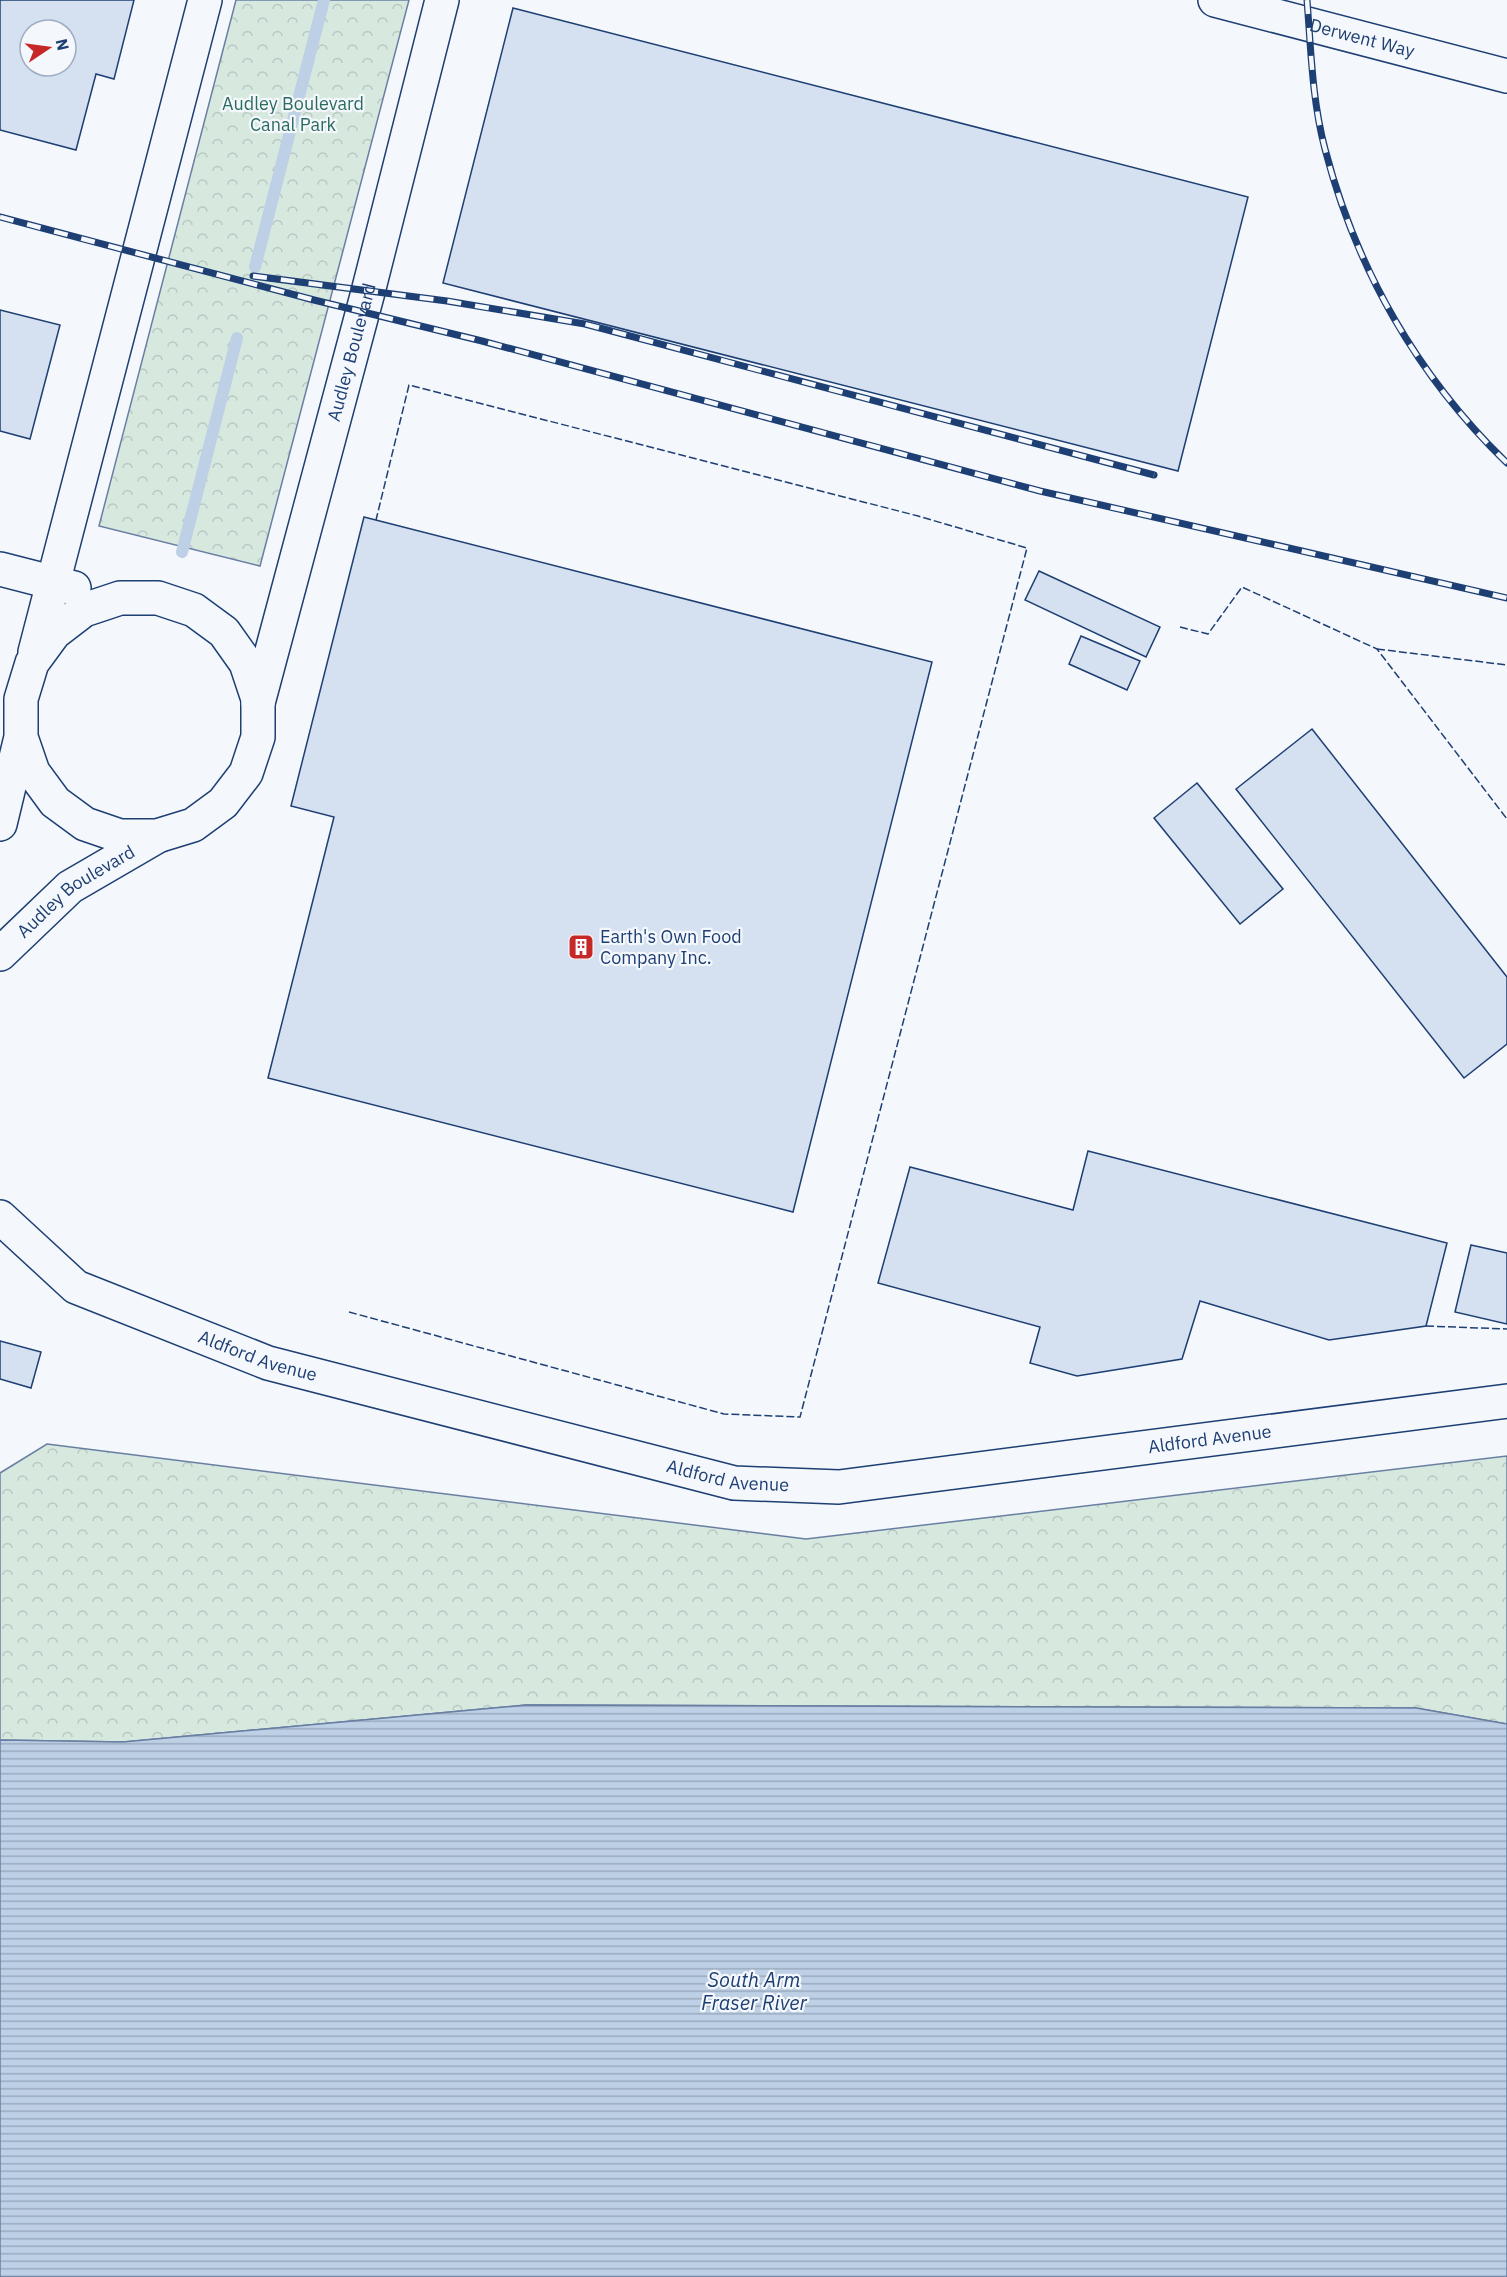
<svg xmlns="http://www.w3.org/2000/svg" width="1507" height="2277" viewBox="0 0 1507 2277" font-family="'IBM Plex Sans',sans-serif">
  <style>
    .forest { fill: url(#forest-crowns); stroke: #687fa3; stroke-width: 1.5 }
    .water { fill: url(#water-rules); stroke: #687fa3; stroke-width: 1.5 }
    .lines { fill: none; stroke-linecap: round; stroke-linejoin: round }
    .stream { stroke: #bed0e5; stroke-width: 12 }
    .building { fill: #d5e0f0; stroke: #1d3f73; stroke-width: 1.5; fill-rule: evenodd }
    .street-casing { stroke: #1d3f73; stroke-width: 36 }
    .secondary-casing { stroke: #1d3f73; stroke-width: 36 }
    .street { stroke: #f4f7fb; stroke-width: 33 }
    .secondary { stroke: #f4f7fb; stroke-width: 33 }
    .rail-casing { stroke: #1d3f73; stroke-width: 7 }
    .rail { stroke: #f4f7fb; stroke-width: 4.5; stroke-dasharray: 14; stroke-linecap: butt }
    .fence { stroke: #1d3f73; stroke-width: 1.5; stroke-dasharray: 8 3; stroke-linecap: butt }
    .labels { text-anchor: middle; stroke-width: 4.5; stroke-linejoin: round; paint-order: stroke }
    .street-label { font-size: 18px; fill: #1d3f73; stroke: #f4f7fb }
    .park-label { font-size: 18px; fill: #2c6c60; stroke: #f4f7fb }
    .poi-label { font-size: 18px; fill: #1d3f73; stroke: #f4f7fb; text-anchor: start }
    .water-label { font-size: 20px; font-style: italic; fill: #1d3f73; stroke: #f4f7fb }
  </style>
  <defs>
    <pattern id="forest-crowns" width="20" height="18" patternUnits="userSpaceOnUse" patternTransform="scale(1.5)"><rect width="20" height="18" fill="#d7e8df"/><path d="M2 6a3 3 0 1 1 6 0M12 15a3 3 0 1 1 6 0" fill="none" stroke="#b8c8c3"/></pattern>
    <pattern id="water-rules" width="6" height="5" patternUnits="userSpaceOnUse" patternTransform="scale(1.5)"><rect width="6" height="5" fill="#bed0e5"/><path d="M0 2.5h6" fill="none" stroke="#9aaabe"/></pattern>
  </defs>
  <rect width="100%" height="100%" fill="#f4f7fb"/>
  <!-- forest -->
  <g class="forest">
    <polygon points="236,0 409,0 260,566 99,526"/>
    <polygon points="47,1444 806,1539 1507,1456 1507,1724 1416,1708 526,1705 123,1742 0,1740 0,1473"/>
  </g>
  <!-- water -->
  <polygon class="water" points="526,1705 1416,1708 1507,1724 1507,2277 0,2277 0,1740 123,1742"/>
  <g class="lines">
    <!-- stream -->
    <g class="stream">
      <polyline points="255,267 324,0"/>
      <polyline points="182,552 237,338"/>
    </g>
  </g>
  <!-- building -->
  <g class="building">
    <path d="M0 0H134L114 79 96 74 76 150 0 130ZM30 30H66V66H30Z"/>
    <polygon points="513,8 1248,197 1178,471 443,283"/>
    <polygon points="0,310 60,325 30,439 0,431"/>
    <polygon points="364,517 932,662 793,1212 268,1078 334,817 291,806"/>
    <polygon points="1039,571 1160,627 1146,657 1025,600"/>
    <polygon points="1081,636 1140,661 1127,690 1069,664"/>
    <polygon points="1312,729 1507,977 1507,1044 1464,1078 1236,789"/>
    <polygon points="1197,783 1283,889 1240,924 1154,818"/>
    <polygon points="1088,1151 1447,1243 1426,1326 1329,1340 1200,1301 1182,1359 1077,1376 1030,1363 1040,1327 878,1283 910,1167 1073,1210"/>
    <polygon points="1471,1245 1507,1253 1507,1324 1455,1312"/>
    <polygon points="0,1341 41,1352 31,1388 0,1379"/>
  </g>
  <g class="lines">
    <!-- street casing -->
    <g class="street-casing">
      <g id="street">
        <polyline points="0,569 74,588"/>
        <polyline points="35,652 205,0"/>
        <path id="s1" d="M258 703 368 292 442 0"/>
        <polyline points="0,824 21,737 21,699 32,663 54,633 84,610 120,598 158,598 194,610 224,632 246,663 258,699 258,737 246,773 223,803 193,825 157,836 120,836 85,824 55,802 33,772 21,737"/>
        <path id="s2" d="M0 954 70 887 156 837"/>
        <path id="s3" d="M0 1217 76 1287 268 1363 734 1483 839 1487 1507 1401"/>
      </g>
    </g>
    <!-- secondary casing -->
    <g class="secondary-casing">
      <g id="secondary">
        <path id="s4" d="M1215 0 1507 76"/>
      </g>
    </g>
    <!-- street -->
    <use href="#street" class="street"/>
    <!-- secondary -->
    <use href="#secondary" class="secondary"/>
    <!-- rail casing -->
    <g class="rail-casing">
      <g id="rail">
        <path d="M1307 0C1311 50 1312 100 1325 149 1356 269 1418 377 1507 463"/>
        <polyline points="0,217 314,300 482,341 1040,491 1507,598"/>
        <polyline points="253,276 447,301 585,324 1154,475"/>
      </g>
    </g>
    <!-- rail -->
    <use href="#rail" class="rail"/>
    <!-- fence -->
    <g class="fence">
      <polyline points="1180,627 1208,634 1242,587 1377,649 1507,819"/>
      <polyline points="1377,649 1507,665"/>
      <polyline points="349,1312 724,1414 800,1417 1027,548 918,516 409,385 376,520"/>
      <polyline points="1426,1326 1507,1329"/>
    </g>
  </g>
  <!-- icons -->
  <defs>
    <g id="building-square" transform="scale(1.35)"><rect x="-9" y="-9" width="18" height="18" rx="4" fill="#c62828" stroke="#f4f7fb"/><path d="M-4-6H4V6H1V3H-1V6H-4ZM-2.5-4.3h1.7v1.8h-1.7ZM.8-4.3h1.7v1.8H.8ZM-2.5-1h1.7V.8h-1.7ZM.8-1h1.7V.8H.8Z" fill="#fff"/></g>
  </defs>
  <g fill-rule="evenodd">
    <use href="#building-square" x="581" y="947"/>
  </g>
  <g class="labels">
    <!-- street labels -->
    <g class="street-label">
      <text dy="6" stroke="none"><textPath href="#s4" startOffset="152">Derwent Way</textPath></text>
      <text dy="6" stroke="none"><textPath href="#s1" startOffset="363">Audley Boulevard</textPath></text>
      <text dy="6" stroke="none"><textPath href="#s2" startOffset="99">Audley Boulevard</textPath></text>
      <text dy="6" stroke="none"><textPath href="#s3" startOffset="298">Aldford Avenue</textPath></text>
      <text dy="6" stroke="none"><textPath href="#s3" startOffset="1270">Aldford Avenue</textPath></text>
      <text dy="6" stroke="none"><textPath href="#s3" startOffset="784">Aldford Avenue</textPath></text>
    </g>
    <!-- park labels -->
    <g class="park-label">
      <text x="293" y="110">Audley Boulevard<tspan x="293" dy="21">Canal Park</tspan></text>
    </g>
    <!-- poi labels -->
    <g class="poi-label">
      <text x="600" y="943">Earth's Own Food<tspan x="600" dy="21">Company Inc.</tspan></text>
    </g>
    <!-- water labels -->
    <g class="water-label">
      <text x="754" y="1987">South Arm<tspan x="754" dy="23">Fraser River</tspan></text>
    </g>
  </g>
  <!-- north arrow -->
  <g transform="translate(48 48) rotate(77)"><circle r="28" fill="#f4f7fb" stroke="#9eadc5" stroke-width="1.5"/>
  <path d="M0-4.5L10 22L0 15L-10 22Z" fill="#c62828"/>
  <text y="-9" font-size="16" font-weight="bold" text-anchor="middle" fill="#1d3f73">N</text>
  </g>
</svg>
